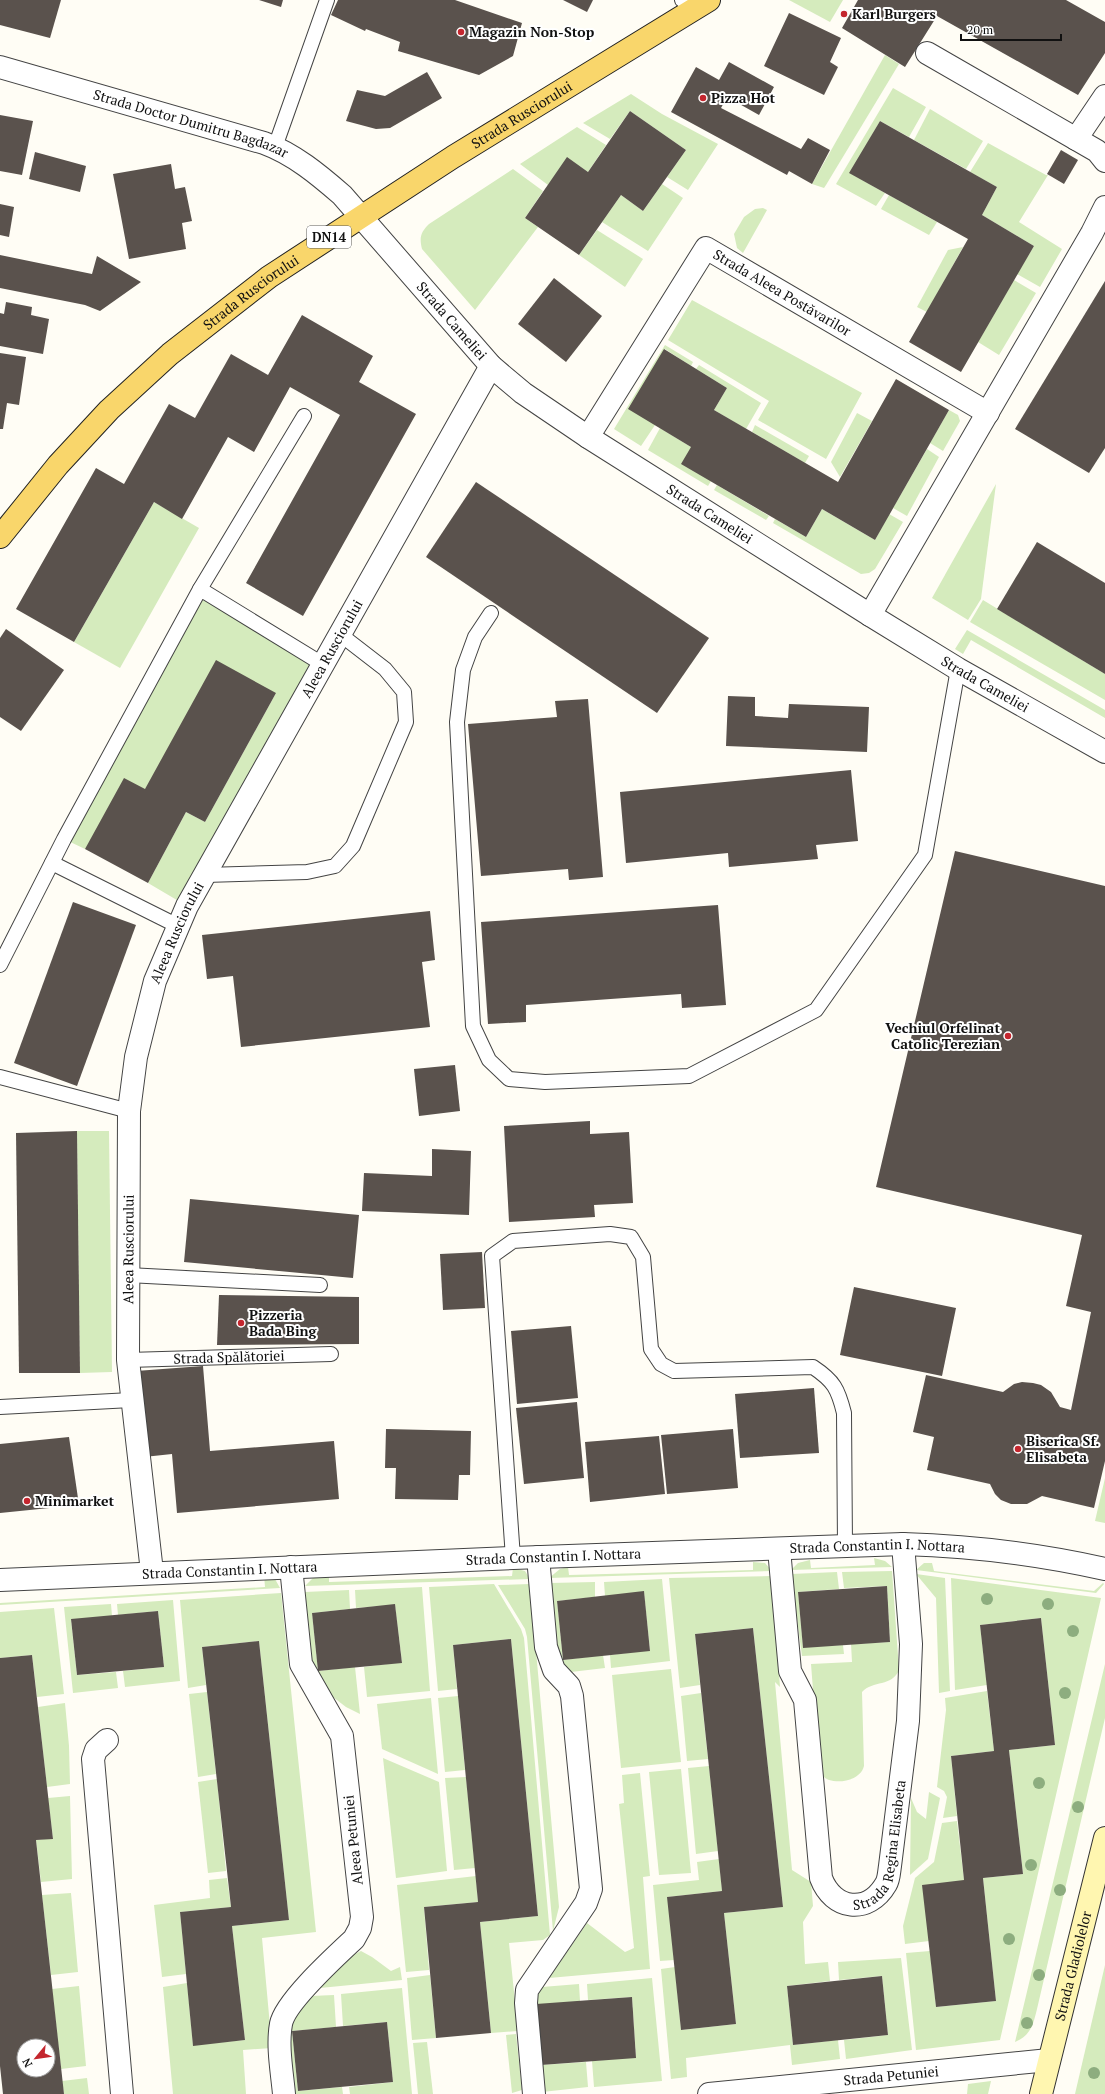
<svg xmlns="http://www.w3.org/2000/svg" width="1105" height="2094" viewBox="0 0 1105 2094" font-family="'PT Serif',serif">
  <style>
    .green { fill: #d5ebbd }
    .building { fill: #5a524d; fill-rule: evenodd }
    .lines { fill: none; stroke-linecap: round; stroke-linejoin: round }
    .lane-casing { stroke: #444; stroke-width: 16 }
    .street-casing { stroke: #444; stroke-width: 24 }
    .secondary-casing { stroke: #333; stroke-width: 24 }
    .primary-casing { stroke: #222; stroke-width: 24 }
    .lane { stroke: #fff; stroke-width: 14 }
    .street { stroke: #fff; stroke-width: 22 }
    .secondary { stroke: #fff6b0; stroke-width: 22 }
    .primary { stroke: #f9d66b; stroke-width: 22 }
    .tree { fill: #8dad7f }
    .poi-dot { fill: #c4262e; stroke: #fff; stroke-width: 1.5 }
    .labels { text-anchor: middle; stroke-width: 4; stroke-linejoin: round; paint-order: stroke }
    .shield { fill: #fff; stroke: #585858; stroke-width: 1 }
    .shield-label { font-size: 13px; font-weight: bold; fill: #111 }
    .poi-label { font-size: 14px; font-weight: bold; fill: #111; stroke: #fff; text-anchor: start }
    .street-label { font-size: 14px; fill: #111; stroke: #fff }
  </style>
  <rect width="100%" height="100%" fill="#fffdf5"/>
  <!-- green -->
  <g class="green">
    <polygon points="789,0 843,0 830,22"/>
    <polygon points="885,55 899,64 826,185 824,188 812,184"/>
    <polygon points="893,88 926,107 909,137 880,121 850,173 885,193 876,206 836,184"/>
    <polygon points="631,94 662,114 718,144 688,190 667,177 686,150 630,111 610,139 583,123"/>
    <polygon points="930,109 983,141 966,169 914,140"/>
    <polygon points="577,127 606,145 588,172 567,158 548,185 520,164"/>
    <polygon points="988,143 1046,175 1048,175 1019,222 1062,249 1040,287 1017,274 1034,246 982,215 997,187 970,172"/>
    <path d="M513 169 543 191 525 218 538 227 475 310 422 249C419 237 421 232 429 224Z"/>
    <polygon points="662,184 683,198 648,251 602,222 621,195 643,211"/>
    <polygon points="889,195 937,222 929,235 881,209"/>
    <polygon points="755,209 763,208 767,210 743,253 737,248 734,234 744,217"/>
    <polygon points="597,230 643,259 625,287 579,255"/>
    <polygon points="963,247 927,312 917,307 948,250"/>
    <polygon points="1014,280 1036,293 999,355 978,342"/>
    <polygon points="692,300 862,393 826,459 758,420 769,401 668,340"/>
    <polygon points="665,345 693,362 691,366 665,349 655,425 641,446 614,429"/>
    <polygon points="699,365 761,403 746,429 714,410 727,388 696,369"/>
    <polygon points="949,410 958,415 960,421 943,451 930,443"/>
    <polygon points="857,413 872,421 840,477 831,462"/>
    <polygon points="755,425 809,456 805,463 752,432"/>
    <polygon points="660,428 691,447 711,481 708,486 648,450"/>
    <polygon points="927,449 939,457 907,516 893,508"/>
    <polygon points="996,484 981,599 968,620 932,598"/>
    <polygon points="717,485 769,516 766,520 714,490"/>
    <polygon points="154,502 199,528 120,668 74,642"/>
    <polygon points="822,509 875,540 889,514 903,522 875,569 869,573 861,574 773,523 775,519 806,537"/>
    <polygon points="200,589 324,665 187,906 148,883 186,812 205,822 276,693 145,789 85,849 64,839"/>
    <polygon points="983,600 1105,674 1105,700 970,622"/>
    <polygon points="967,630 1105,710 1105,718 971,640 963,654 955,649"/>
    <polygon points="77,1131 109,1131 112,1372 80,1373"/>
    <polygon points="1105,1478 1105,1523 1095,1521"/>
    <polygon points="874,1558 885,1561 892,1567 791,1570 798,1563 810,1560 811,1568 875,1565"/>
    <polygon points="753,1562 765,1563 772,1571 549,1578 560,1569 568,1567 569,1575 753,1570"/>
    <polygon points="924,1563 932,1563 934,1571 1094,1591 1103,1583 1104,1584 1096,1593 916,1570"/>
    <polygon points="513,1568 525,1571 530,1579 305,1586 313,1578 329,1574 329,1582 512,1576"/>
    <path d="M892 1571 899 1670C892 1687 873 1680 862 1692L864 1766C861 1779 842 1784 829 1780 823 1778 821 1773 819 1768L811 1664 852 1662 851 1644 890 1642 887 1586 844 1588 842 1572Z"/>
    <polygon points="837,1572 839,1589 798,1592 803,1647 843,1645 844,1654 802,1656 791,1574"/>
    <polygon points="916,1574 945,1578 950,1691 939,1693 936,1598"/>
    <polygon points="264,1575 275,1579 280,1588 0,1605 0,1603 265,1587"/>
    <polygon points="772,1576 780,1687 775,1682 792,1870 811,1882 813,1906 803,1922 805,1964 828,1962 830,1981 787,1986 793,2045 838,2040 840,2059 792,2065 790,2045 686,2058 687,2077 671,2079 661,1969 675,1967 681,2030 736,2024 724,1913 783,1907 753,1628 695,1634 700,1685 680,1688 669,1578"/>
    <polygon points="951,1578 1101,1598 1000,2040 916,2050 906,1953 930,1951 936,2007 996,2001 983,1878 1023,1874 1009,1750 1055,1745 1041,1618 980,1625 987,1685 955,1690"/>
    <polygon points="662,1579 670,1661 611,1668 610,1655 650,1650 644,1592 605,1596 604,1582"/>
    <polygon points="595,1582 595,1597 557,1601 563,1660 603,1655 605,1668 571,1672 563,1664 556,1652 550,1583"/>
    <polygon points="494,1584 521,1629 524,1638 550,1935 543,1940 509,1943 518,2031 491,2033 480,1922 538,1916 511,1639 453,1645 457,1689 438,1691 429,1587"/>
    <polygon points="530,1584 559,1907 553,1931 527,1637 525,1629 498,1585"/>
    <polygon points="422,1587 430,1691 367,1697 364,1667 402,1662 395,1605 356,1608 355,1590"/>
    <polygon points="349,1590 350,1609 312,1613 318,1671 355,1667 360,1714 346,1707 329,1694 313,1669 305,1592"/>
    <polygon points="281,1593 316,1932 262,1938 272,2048 243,2050 246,2094 173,2094 163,1987 187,1983 193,2045 245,2040 232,1926 289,1920 259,1641 202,1647 206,1685 188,1688 180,1600"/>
    <polygon points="173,1600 180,1681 125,1687 123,1671 164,1667 158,1611 118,1615 117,1604"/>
    <polygon points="111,1604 112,1616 71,1620 77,1675 116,1672 118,1688 73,1693 64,1607"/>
    <polygon points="54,1608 64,1694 37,1697 32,1655 0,1658 0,1612"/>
    <path d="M1105 1664V1718L1037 2009C1033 2025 1031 2035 1015 2042Z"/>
    <polygon points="671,1669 681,1762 621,1768 612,1675"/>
    <polygon points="987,1691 994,1751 951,1756 957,1816 943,1818 947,1797 944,1791 937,1787 946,1710 945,1698"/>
    <polygon points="207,1692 216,1774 198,1777 189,1694"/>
    <polygon points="701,1693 708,1759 687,1761 681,1696"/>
    <polygon points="458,1696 465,1770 445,1772 438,1698"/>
    <polygon points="431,1698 438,1774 382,1749 377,1704"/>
    <polygon points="65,1703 69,1746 70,1784 47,1787 38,1707"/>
    <polygon points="383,1758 439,1782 447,1871 396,1878"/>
    <polygon points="709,1766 718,1851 696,1854 688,1768"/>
    <polygon points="681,1769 691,1873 659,1875 649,1772"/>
    <polygon points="640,1773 650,1876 643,1877 650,1969 549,1978 587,1923 625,1952 634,1948 619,1804 624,1803 622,1775"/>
    <polygon points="466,1777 475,1868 454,1870 445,1778"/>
    <polygon points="217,1779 226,1871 208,1873 198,1782"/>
    <polygon points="929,1792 940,1798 928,1859 910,1875 911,1798 917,1812 926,1819"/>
    <polygon points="70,1796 72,1879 41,1882 36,1840 53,1838 48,1798"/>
    <polygon points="957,1821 964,1880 929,1941 905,1944 903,1926 915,1878 934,1862 942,1823"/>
    <polygon points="719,1859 722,1891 668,1897 674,1960 660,1961 653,1885 699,1880 697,1862"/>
    <polygon points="476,1876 478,1902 424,1907 429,1970 406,1972 397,1885"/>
    <polygon points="227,1878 231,1907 180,1912 186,1974 162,1977 154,1905 210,1898 209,1880"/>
    <polygon points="71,1893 78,1972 51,1975 42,1895"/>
    <polygon points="361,1951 372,1957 391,1971 400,1967 402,1980 320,1988 353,1955"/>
    <polygon points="901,1958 912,2050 846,2059 844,2040 888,2035 882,1976 839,1980 838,1962"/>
    <polygon points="1105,1965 1105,2094 1075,2094"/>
    <polygon points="430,1975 436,2038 412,2040 407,1978"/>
    <polygon points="652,1978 662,2081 594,2087 592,2061 636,2057 632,1997 588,2000 587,1984"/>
    <polygon points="579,1984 580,2001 541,2065 586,2062 588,2087 542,2092 535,1998 542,1987"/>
    <polygon points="79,1986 86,2066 61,2069 52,1989"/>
    <polygon points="402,1988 412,2094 350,2094 349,2087 393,2082 387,2022 343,2026 341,1994"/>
    <polygon points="334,1995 336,2027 292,2031 298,2091 342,2087 343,2094 294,2094 288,2032 291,2023 311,1996"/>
    <polygon points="516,2034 522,2090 512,2093 506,2035"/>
    <polygon points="427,2042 433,2094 418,2094 413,2043"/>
    <polygon points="87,2078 89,2094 64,2094 62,2081"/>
    <polygon points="991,2081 988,2094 967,2094 968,2084"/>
  </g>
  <!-- building -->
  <g class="building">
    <polygon points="0,0 61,0 50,38 0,25"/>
    <polygon points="259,0 283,0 281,7"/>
    <polygon points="338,0 455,0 522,23 513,56 479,75 398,51 400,42 366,29 365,31 331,15"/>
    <polygon points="563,0 593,0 587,12"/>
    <polygon points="858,0 1066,0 1105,22 1105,53 1078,95 937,16 905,67 842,28"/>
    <polygon points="789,13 841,38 830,62 838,67 824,95 764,66"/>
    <polygon points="729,62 774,87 759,115 727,97 721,108 801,149 808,138 830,150 812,184 789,171 787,175 671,112 696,67 719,80"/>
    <polygon points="427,72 442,98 390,128 376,129 346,121 357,90 385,96"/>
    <polygon points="630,111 686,150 643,211 621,195 579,255 525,218 567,157 588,172"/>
    <polygon points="0,115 33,121 22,175 0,171"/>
    <polygon points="880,121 997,187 982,215 1034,246 961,372 909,342 968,239 849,173"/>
    <polygon points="1061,150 1078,160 1064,184 1047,174"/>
    <polygon points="35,152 86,166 80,192 29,179"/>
    <polygon points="171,164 175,189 185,187 192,221 182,223 186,249 129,259 113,174"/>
    <polygon points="0,204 14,207 9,237 0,235"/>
    <polygon points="0,255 92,274 97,256 141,282 100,311 85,305 0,288"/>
    <polygon points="554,278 602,316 566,362 518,324"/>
    <polygon points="1105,281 1105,448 1089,473 1015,429"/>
    <polygon points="6,302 32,307 31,315 49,319 43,354 0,346 0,313 4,314"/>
    <polygon points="302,315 373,356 359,382 416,414 303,616 246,583 340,415 290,387 254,452 228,437 182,519 154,502 74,642 16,609 96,468 124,484 169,404 195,418 231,354 268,375"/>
    <polygon points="664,349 727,388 714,410 838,482 896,379 949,410 875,540 822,509 806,537 681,464 691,447 628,409"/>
    <polygon points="0,353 26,357 19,405 7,403 3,429 0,429"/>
    <polygon points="476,482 709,638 657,713 426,557"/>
    <polygon points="1037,542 1105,583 1105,674 997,609"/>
    <polygon points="6,629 64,670 21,731 0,717 0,638"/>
    <polygon points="216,660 276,693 205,822 186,812 148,883 85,849 124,778 145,789"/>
    <polygon points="728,696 755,697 755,716 788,718 789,704 869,707 867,752 726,746"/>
    <polygon points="588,699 603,877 569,880 568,869 481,876 468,724 557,717 555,701"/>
    <polygon points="851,770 858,841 816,845 818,859 729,867 728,853 626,863 620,792"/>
    <polygon points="955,851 1105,886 1105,1461 1094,1508 1042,1496 1027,1504 1011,1504 1001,1500 995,1494 990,1484 927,1470 934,1437 913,1432 926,1375 1003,1392 1014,1384 1022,1382 1033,1383 1041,1385 1051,1392 1060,1407 1071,1410 1091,1312 1066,1306 1082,1235 876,1187"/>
    <polygon points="73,902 136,925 77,1086 14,1063"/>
    <polygon points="718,905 726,1005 682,1008 681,994 526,1005 526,1022 488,1024 481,922"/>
    <polygon points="430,911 435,960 422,962 430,1027 241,1047 233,976 207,979 202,935"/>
    <polygon points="455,1065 460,1111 419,1116 414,1069"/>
    <polygon points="590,1121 590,1134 629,1132 633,1203 594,1205 595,1217 509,1222 504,1126"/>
    <polygon points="77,1131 80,1373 19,1373 16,1133"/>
    <polygon points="432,1149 471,1151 469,1215 362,1211 364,1173 432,1176"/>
    <polygon points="190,1199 359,1215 353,1278 184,1262"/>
    <polygon points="482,1252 485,1308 443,1310 440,1254"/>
    <polygon points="854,1287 956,1308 942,1376 840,1355"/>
    <polygon points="219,1295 359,1297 359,1344 217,1345"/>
    <polygon points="571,1326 578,1398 517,1404 511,1331"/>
    <polygon points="203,1366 210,1451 334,1441 339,1499 177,1513 172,1454 144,1457 136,1371"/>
    <polygon points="814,1388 819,1453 740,1458 735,1394"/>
    <polygon points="577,1402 584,1478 524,1484 516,1408"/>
    <polygon points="386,1429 471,1431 470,1475 459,1475 458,1500 395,1499 396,1468 385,1468"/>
    <polygon points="733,1429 738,1488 667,1494 661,1435"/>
    <polygon points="659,1436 665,1494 590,1502 585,1442"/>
    <polygon points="69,1437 79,1505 0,1513 0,1444"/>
    <polygon points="887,1586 890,1642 803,1648 798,1592"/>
    <polygon points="644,1591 650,1651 563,1660 557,1601"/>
    <polygon points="395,1604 402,1663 318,1671 312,1613"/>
    <polygon points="158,1611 164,1667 77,1675 71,1619"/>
    <polygon points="1041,1618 1055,1745 1009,1750 1023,1874 983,1878 996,2001 936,2007 922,1885 964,1880 951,1756 994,1751 980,1625"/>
    <polygon points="753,1628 783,1907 724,1913 736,2024 681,2030 667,1897 722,1891 695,1634"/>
    <polygon points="511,1639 538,1916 480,1922 491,2033 436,2038 424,1907 478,1902 453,1645"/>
    <polygon points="259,1641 289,1920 232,1926 245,2040 193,2046 180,1912 231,1907 202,1647"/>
    <path d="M32 1655 53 1839 36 1840 64 2094H3L0 2066V1658ZM24 2046H48V2070H24Z"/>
    <polygon points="882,1976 888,2035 793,2045 787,1986"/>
    <polygon points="632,1997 636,2058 541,2065 536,2004"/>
    <polygon points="387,2022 393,2082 298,2091 292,2031"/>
  </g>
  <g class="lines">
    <!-- lane casing -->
    <g class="lane-casing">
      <g id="lane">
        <polyline points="682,0 694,9"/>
        <polyline points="275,147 327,0"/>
        <polyline points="200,589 304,416"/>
        <polyline points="491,613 475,637 463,670 457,722 473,1026 489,1060 509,1079 545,1082 689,1076 816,1010 925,855 958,669"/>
        <polyline points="52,863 178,926"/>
        <polyline points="205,875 307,872 335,866 353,846 406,722 404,692 385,669 341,635"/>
        <polyline points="0,965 64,839 200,589 324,665"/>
        <polyline points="0,1077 129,1111"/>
        <polyline points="128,1275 320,1285"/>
        <path id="s1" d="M128 1360 331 1354"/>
        <polyline points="0,1407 131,1400"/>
        <path d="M513 1558 492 1256 513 1241 610 1234 631 1237 643 1257 651 1349 661 1364 674 1371 813 1367C834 1381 838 1389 844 1413L845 1546"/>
      </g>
    </g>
    <!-- street casing -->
    <g class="street-casing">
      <g id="street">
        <polyline points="927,53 1097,151 1105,161"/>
        <path id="s2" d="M0 67 264 143C294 154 319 175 342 195L491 366 523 393 588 437 870 615 958 669 1105 752"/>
        <polyline points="1076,139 1105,96"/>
        <path id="s3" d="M588 437 706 248 988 413"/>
        <polyline points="870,615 1092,233 1105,207"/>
        <path id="s4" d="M779 1549 790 1671 805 1700 821 1878C833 1910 868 1915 886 1884 889 1879 889 1872 890 1866L908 1721 911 1644 903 1544"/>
        <path id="s5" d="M152 1572 128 1360 129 1111 136 1057 155 981 187 906 491 366"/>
        <path id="s6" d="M0 1580 513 1558 903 1544C970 1546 1039 1554 1105 1569"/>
        <polyline points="107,1740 96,1750 93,1759 122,2094"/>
        <path d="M284 2094C282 2072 277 2046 281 2024 285 2002 337 1955 354 1939L360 1928 362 1917 342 1736 301 1664 291 1567"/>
        <polyline points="534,2094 526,2003 527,1990 586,1903 591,1889 572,1696 569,1686 554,1670 546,1647 538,1557"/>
        <path id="s7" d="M709 2094 1049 2060"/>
      </g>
    </g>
    <!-- secondary casing -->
    <g class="secondary-casing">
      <g id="secondary">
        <path id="s8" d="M1041 2094 1105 1838"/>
      </g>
    </g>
    <!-- primary casing -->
    <g class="primary-casing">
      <g id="primary">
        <path id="s9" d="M0 537 58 465 109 410 170 354 269 277 453 157 709 0"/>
      </g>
    </g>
    <!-- lane -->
    <use href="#lane" class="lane"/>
    <!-- street -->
    <use href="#street" class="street"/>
    <!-- secondary -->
    <use href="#secondary" class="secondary"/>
    <!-- primary -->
    <use href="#primary" class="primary"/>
  </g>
  <!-- trees -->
  <g class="tree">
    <circle cx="987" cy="1599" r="6"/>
    <circle cx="1048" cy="1604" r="6"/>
    <circle cx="1073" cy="1631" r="6"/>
    <circle cx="1065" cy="1693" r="6"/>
    <circle cx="1039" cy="1783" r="6"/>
    <circle cx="1078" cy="1807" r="6"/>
    <circle cx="1031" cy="1865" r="6"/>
    <circle cx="1060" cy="1890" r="6"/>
    <circle cx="1009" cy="1939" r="6"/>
    <circle cx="1039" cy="1975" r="6"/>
    <circle cx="1027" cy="2023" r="6"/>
    <circle cx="1094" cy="2073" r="6"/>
  </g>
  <!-- markers -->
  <g class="poi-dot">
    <circle cx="844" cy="14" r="4"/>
    <circle cx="461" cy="32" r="4"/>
    <circle cx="703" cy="98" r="4"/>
    <circle cx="1008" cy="1036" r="4"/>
    <circle cx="241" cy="1323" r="4"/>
    <circle cx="1018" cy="1449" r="4"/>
    <circle cx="27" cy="1501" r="4"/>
  </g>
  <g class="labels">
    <!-- shield labels -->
    <rect class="shield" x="307" y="226" width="44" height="22" rx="3"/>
    <g class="shield-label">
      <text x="329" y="242">DN14</text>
    </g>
    <!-- poi labels -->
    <g class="poi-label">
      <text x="852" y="19">Karl Burgers</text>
      <text x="469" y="37">Magazin Non-Stop</text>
      <text x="711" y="103">Pizza Hot</text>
      <text x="1000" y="1033" text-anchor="end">Vechiul Orfelinat<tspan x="1000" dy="16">Catolic Terezian</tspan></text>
      <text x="249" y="1320">Pizzeria<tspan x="249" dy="16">Bada Bing</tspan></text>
      <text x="1026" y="1446">Biserica Sf.<tspan x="1026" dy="16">Elisabeta</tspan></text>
      <text x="35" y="1506">Minimarket</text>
    </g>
    <!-- street labels -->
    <g class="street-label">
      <text dy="5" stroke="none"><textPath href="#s9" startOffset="676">Strada Rusciorului</textPath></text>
      <text dy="5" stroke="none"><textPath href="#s2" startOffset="199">Strada Doctor Dumitru Bagdazar</textPath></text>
      <text dy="5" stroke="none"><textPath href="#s3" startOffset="311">Strada Aleea Postăvarilor</textPath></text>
      <text dy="5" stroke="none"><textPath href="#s9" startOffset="352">Strada Rusciorului</textPath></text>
      <text dy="5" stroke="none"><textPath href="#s2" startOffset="536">Strada Cameliei</textPath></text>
      <text dy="5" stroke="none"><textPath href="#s2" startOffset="860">Strada Cameliei</textPath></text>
      <text dy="5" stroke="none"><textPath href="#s5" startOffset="972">Aleea Rusciorului</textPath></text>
      <text dy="5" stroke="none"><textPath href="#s2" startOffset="1184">Strada Cameliei</textPath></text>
      <text dy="5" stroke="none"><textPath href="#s5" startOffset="648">Aleea Rusciorului</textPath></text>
      <text dy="5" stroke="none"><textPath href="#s5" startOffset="324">Aleea Rusciorului</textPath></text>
      <text dy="5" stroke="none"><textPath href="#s1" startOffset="101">Strada Spălătoriei</textPath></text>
      <text dy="5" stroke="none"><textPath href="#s6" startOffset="878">Strada Constantin I. Nottara</textPath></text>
      <text dy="5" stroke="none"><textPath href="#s6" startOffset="554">Strada Constantin I. Nottara</textPath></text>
      <text dy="5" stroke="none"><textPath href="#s6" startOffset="230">Strada Constantin I. Nottara</textPath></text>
      <text dy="5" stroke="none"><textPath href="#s4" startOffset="451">Strada Regina Elisabeta</textPath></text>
      <text transform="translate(353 1840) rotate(-96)" y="5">Aleea Petuniei</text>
      <text dy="5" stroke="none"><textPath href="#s8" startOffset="132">Strada Gladiolelor</textPath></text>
      <text dy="5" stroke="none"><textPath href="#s7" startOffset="183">Strada Petuniei</textPath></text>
    </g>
  </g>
  <!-- north arrow -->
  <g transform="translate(36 2058) rotate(241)"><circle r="19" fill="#ffffff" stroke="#a0a0a0"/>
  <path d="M0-3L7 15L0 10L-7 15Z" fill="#c4262e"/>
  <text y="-6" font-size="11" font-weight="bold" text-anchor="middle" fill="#111111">N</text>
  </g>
  <!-- scale -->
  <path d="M961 34v6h100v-6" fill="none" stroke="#111111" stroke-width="2"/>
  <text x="967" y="34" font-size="12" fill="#111111" stroke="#ffffff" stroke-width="3" paint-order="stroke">20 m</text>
</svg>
